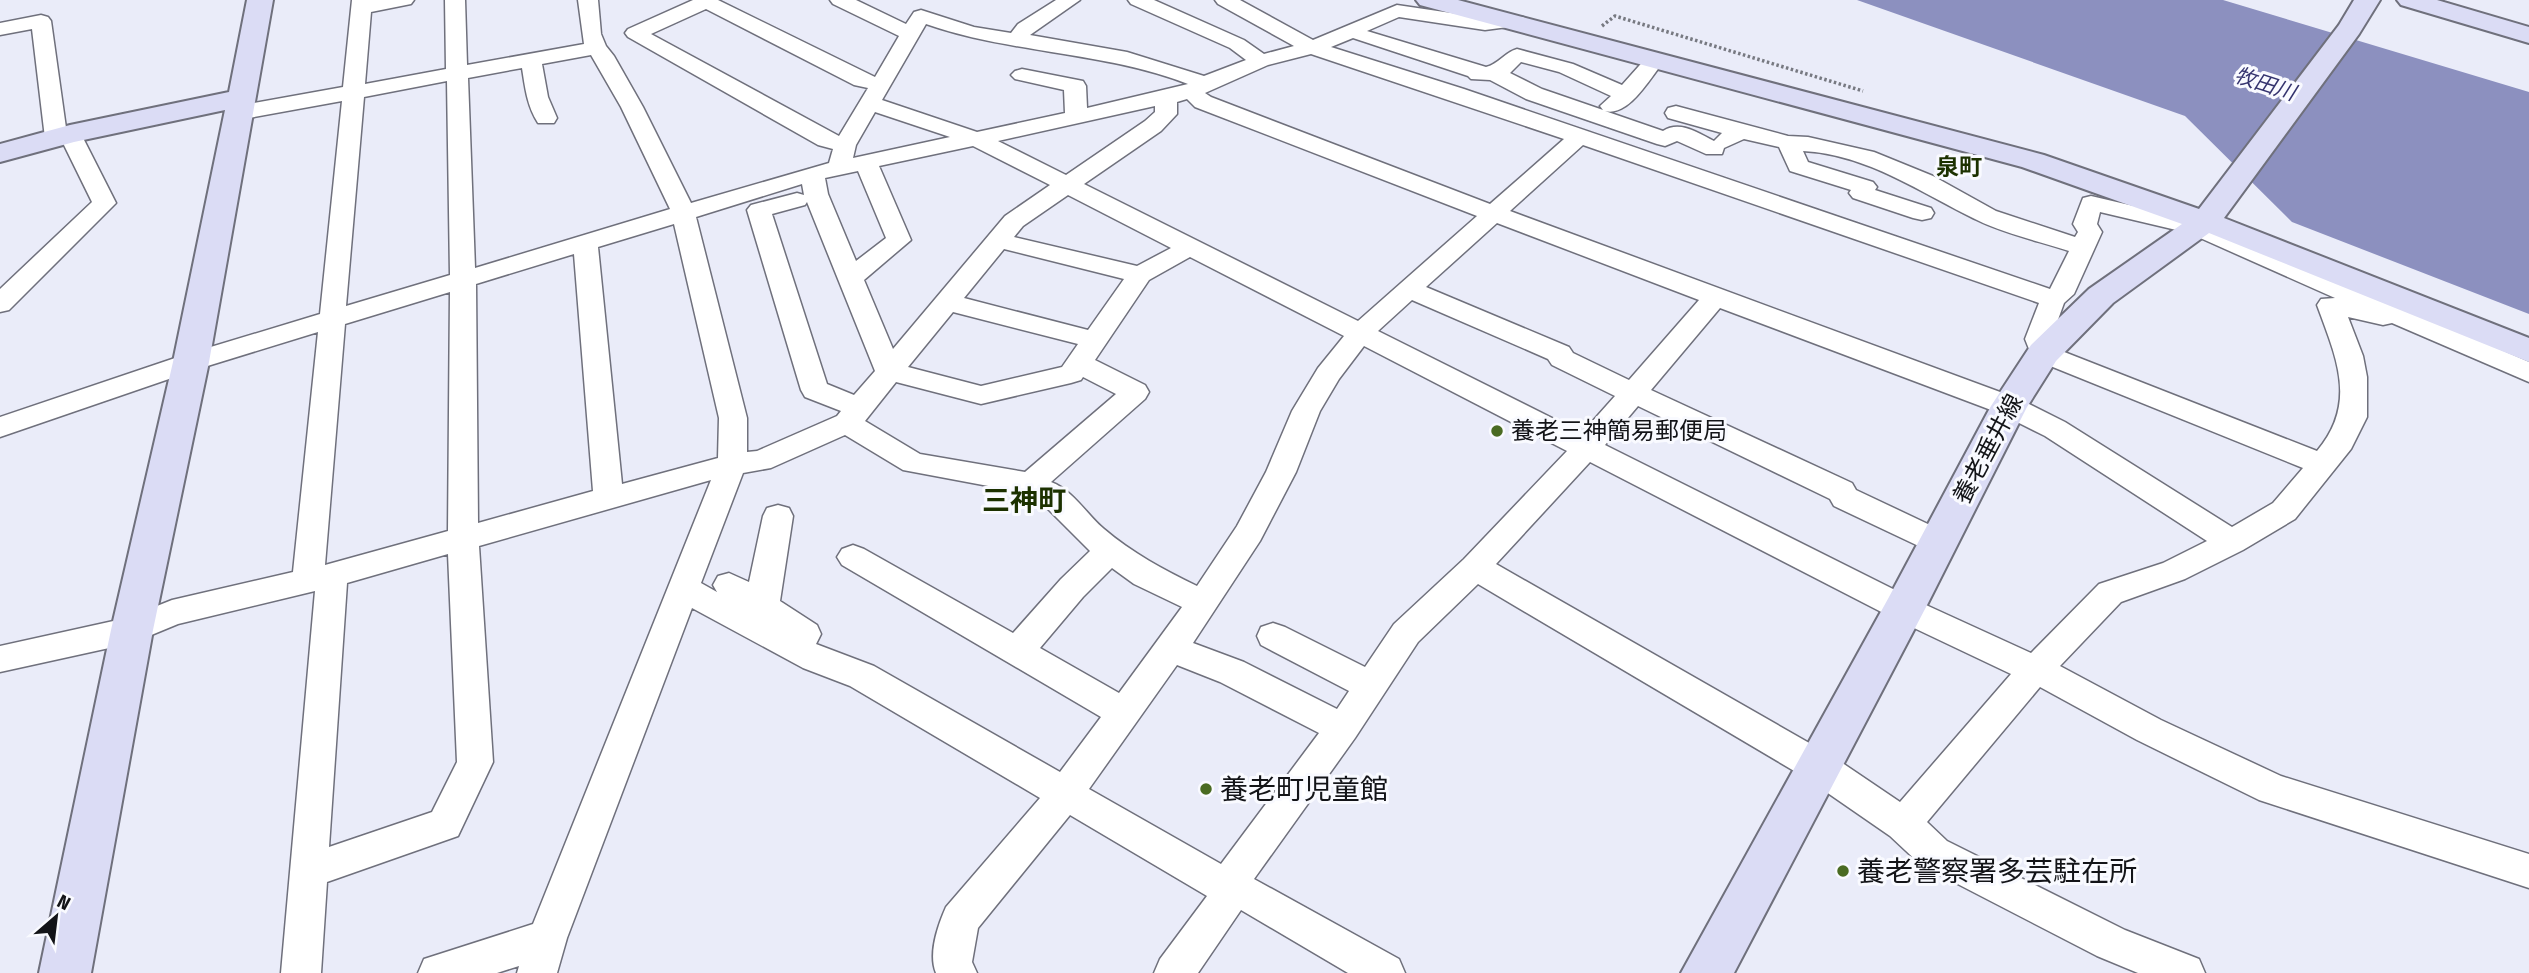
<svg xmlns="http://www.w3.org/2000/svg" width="2529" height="973" viewBox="0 0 2529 973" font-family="'Fira Sans Condensed','Noto Sans JP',sans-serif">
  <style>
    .water { fill: #8c90bf }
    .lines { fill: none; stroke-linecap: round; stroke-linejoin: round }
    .street-casing { stroke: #6f707c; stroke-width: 3 }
    .secondary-casing { stroke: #6f707c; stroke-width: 4 }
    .path { stroke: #777981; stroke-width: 3.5; stroke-dasharray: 2.5 2.5; stroke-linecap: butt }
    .street { fill: #fff; fill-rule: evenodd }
    .secondary { fill: #dbdcf5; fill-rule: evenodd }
    .poi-dot { fill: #4a6b22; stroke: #f9faff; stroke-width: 2.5 }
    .labels { text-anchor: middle; stroke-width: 6; stroke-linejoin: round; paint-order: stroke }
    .far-water-label { font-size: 21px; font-style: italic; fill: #34336e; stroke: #f9faff }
    .far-quarter-label { font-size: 23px; font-weight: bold; fill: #1c3100; stroke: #f9faff }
    .poi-label { font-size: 24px; fill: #131418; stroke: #f9faff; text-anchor: start }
    .street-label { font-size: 24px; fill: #131418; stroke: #f9faff }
    .quarter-label { font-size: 28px; font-weight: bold; fill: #1c3100; stroke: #f9faff }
    .near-poi-label { font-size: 28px; fill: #131418; stroke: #f9faff; text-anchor: start }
  </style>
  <rect width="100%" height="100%" fill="#eaecf9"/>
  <!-- water -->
  <polygon class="water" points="1857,0 2223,0 2529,92 2529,314 2292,222 2185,116"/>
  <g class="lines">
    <!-- street casing -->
    <g class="street-casing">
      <g id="street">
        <path d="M352 0H414L411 4 371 12 365 84 446 69 445 0H465L467 65 584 44 578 0H598L601 34 606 46 614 56 643 107 691 203 829 163 833 149 818 145 628 37 625 33 628 29 693 0H718L875 77 899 36 833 4 830 0H856L906 24 914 12 921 10 974 27 1011 33 1018 24 1056 0H1080L1030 35 1127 52 1204 76 1246 60 1230 48 1131 4 1128 0H1154L1244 40 1264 54 1294 46 1218 4 1215 0H1240L1313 40 1397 5 1485 18 1523 17 1526 21 1523 25 1485 30 1399 17 1367 31 1486 67C1499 64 1505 52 1517 49L1573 64 1622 85 1647 57H1661L1664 61 1661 65C1649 80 1628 117 1605 111L1663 131C1680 120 1698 133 1714 141L1722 133 1668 118 1665 113 1668 108 1676 106 1788 136 1808 137 1874 152 1933 176 1996 211 2075 237 2078 232 2073 224 2083 198 2091 196 2206 223 2529 362V382L2392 323 2383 325 2348 317 2363 356 2367 377V417L2351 449 2295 519 2243 550 2185 579 2121 602 2060 666 2161 720 2281 776 2529 854V888L2259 800 2137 740 2040 687 1927 822 1947 841 2125 930 2199 959 2205 973H2138L2097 956 1921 865 1890 836 1806 778 1478 584 1418 642 1355 738 1254 879 1399 959 1405 973H1348L1241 910 1198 973H1154L1160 959 1207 896 1070 815 978 928 972 962 977 973H936C928 954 938 925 946 907L1040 798 850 686 803 668 692 608 567 938 557 973H517L519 966 497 973H418L424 959 533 924 711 480 479 546 493 762 458 836 327 882 321 973H281L315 591 178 624 132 643 0 672V646L127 618 172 600 293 572 318 332 201 368 0 437V417L181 356 320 314 342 101 238 120 230 118 227 113 230 108 238 106 343 87ZM706 9 854 85 868 88 839 136 651 34ZM926 24C1012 54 1102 51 1188 84L1087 108 1086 86 1083 81 1022 69 1015 71 1011 75 1015 79 1064 90 1065 113 977 132 882 100ZM1353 38 1468 76 1471 79 1490 80 1526 99 1657 144 1665 146 1677 141 1706 154H1722L1724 148 1744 139 1779 147 1790 171 1851 190 1849 193 1853 198 1913 218 1922 220 1931 218 1934 213 1931 208 1875 190 1877 187 1873 182 1808 162 1803 151C1867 154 1921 193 1977 220 2005 234 2039 241 2069 251L2050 289 1464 89 1331 47ZM1311 54 1564 139 1490 204 1211 97 1205 93 1268 65ZM591 55 621 107 670 209 475 268 468 78 522 68C525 87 527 106 538 123H554L557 118 548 97 542 64ZM1521 62 1559 72 1611 96 1600 106 1603 110 1542 89 1510 73ZM447 81 450 275 346 306 364 97ZM1187 99 1195 107 1477 216 1358 321 1084 184 1161 131 1177 114V102ZM1155 106V112L1145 121 1066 175 998 141ZM875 112 950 137 853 158 856 145ZM1583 145 2039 303 2025 339 2033 359 2303 468 2273 503 2232 527 2065 422 2019 399 1510 211ZM973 146 1050 185 1005 216 893 349 864 280 911 240 879 166ZM858 171 886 238 856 261 828 194 825 178ZM802 184 804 195 797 193 751 205 747 210 801 390 805 397 841 411 837 416 757 451 747 452V418L696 217ZM1068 195 1171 248 1137 266 1014 237 1023 226ZM807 202 875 371 854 395 827 384 772 214 805 205ZM2100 212 2189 233 2335 298 2321 299 2317 305C2336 357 2358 403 2317 451L2054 348 2051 339 2064 303 2074 294 2102 232 2097 224ZM1497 223 1699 300 1629 380 1573 353 1569 347 1426 287ZM674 224 719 418 718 458 622 484 598 247ZM1004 249 1124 279 1088 330 964 298ZM574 254 593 491 478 523 476 284ZM1190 257 1344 336 1318 368 1292 411 1266 472 1237 526 1197 586C1164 570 1132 553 1104 529 1086 514 1074 491 1051 482L1145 399 1149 392 1145 385 1095 360 1149 280ZM450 292 448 531 325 565 345 324ZM1412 300 1548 359 1552 365 1615 396 1582 433 1378 331ZM1720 308 1999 413 2045 436 2207 541 2163 563 2099 584 2031 653 1915 600 1605 445 1638 406 1830 499 1834 506 1927 550 1938 554 1949 550 1953 542 1949 534 1856 490 1852 483 1651 390ZM953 312 1078 344 1062 367 981 386 908 367ZM1364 346 1567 451 1464 559 1394 624 1365 667 1285 627 1273 623 1261 627 1257 636 1261 645 1349 691 1337 709 1244 662 1193 643 1260 541 1296 472 1320 411 1339 379ZM1083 377 1116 394 1025 472 920 454 865 421 896 382 981 404 1071 383 1081 380ZM845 435 903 470 1015 491 1041 502 1090 551 1061 579 1013 633 864 549 853 545 842 549 837 557 842 565 1101 717 1060 772 874 666 816 644 821 634 817 625 780 601 793 516 789 508 778 505 767 508 763 516 749 582 729 573 718 576 713 585 717 592 701 583 743 473 771 468ZM1590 462 1893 618 2011 674 1900 802 1832 756 1496 564ZM448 554 457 762 432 812 329 847 347 583ZM1112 568 1134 584 1182 607 1119 693 1040 648 1083 597ZM1177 665 1220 682 1319 733 1221 864 1089 789Z"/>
        <polygon points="41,15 48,17 51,21 66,128 78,129 81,134 116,203 9,310 0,312 0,289 92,202 63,143 48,143 45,138 32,29 0,35 0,23"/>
      </g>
    </g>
    <!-- secondary casing -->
    <g class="secondary-casing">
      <g id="secondary">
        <polygon points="247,0 273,0 209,362 153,630 91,973 39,973 111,630 173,362 225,110 74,142 0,162 0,144 70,125 229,92"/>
        <polygon points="1416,0 1458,0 2044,155 2199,209 2339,25 2354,0 2380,0 2359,34 2224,218 2529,338 2529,362 2209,233 2113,303 2056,361 2027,407 1925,609 1734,973 1681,973 1889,597 1991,406 2031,345 2089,289 2182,224 2022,167 1420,5"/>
        <polygon points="2397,0 2437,0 2529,27 2529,43 2401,5"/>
      </g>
    </g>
    <!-- path -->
    <polyline class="path" points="1602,26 1615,16 1863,91"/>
    <!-- street -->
    <use href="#street" class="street"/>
    <!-- secondary -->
    <use href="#secondary" class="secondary"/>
  </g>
  <!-- markers -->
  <g class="poi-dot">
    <circle cx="1497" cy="431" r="7"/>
    <circle cx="1206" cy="789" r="7"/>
    <circle cx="1843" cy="871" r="7"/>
  </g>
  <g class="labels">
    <!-- far-water labels -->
    <g class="far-water-label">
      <text transform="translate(2265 84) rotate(18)" y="7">牧田川</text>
    </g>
    <!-- far-quarter labels -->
    <g class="far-quarter-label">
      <text x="1959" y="175">泉町</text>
    </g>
    <!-- poi labels -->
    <g class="poi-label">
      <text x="1511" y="439">養老三神簡易郵便局</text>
    </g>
    <!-- street labels -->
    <g class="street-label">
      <text transform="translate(1988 449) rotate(-62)" y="8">養老垂井線</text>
    </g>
    <!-- quarter labels -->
    <g class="quarter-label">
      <text x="1024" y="510">三神町</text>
    </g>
    <!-- near-poi labels -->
    <g class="near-poi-label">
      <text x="1220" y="799">養老町児童館</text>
      <text x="1857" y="881">養老警察署多芸駐在所</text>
    </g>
  </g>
  <!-- north arrow -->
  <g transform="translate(56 917) rotate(28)" stroke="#f9faff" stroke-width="5" paint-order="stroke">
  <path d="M0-5L12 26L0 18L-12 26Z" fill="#131418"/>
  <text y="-10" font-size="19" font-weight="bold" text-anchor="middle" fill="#131418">N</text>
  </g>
</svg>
